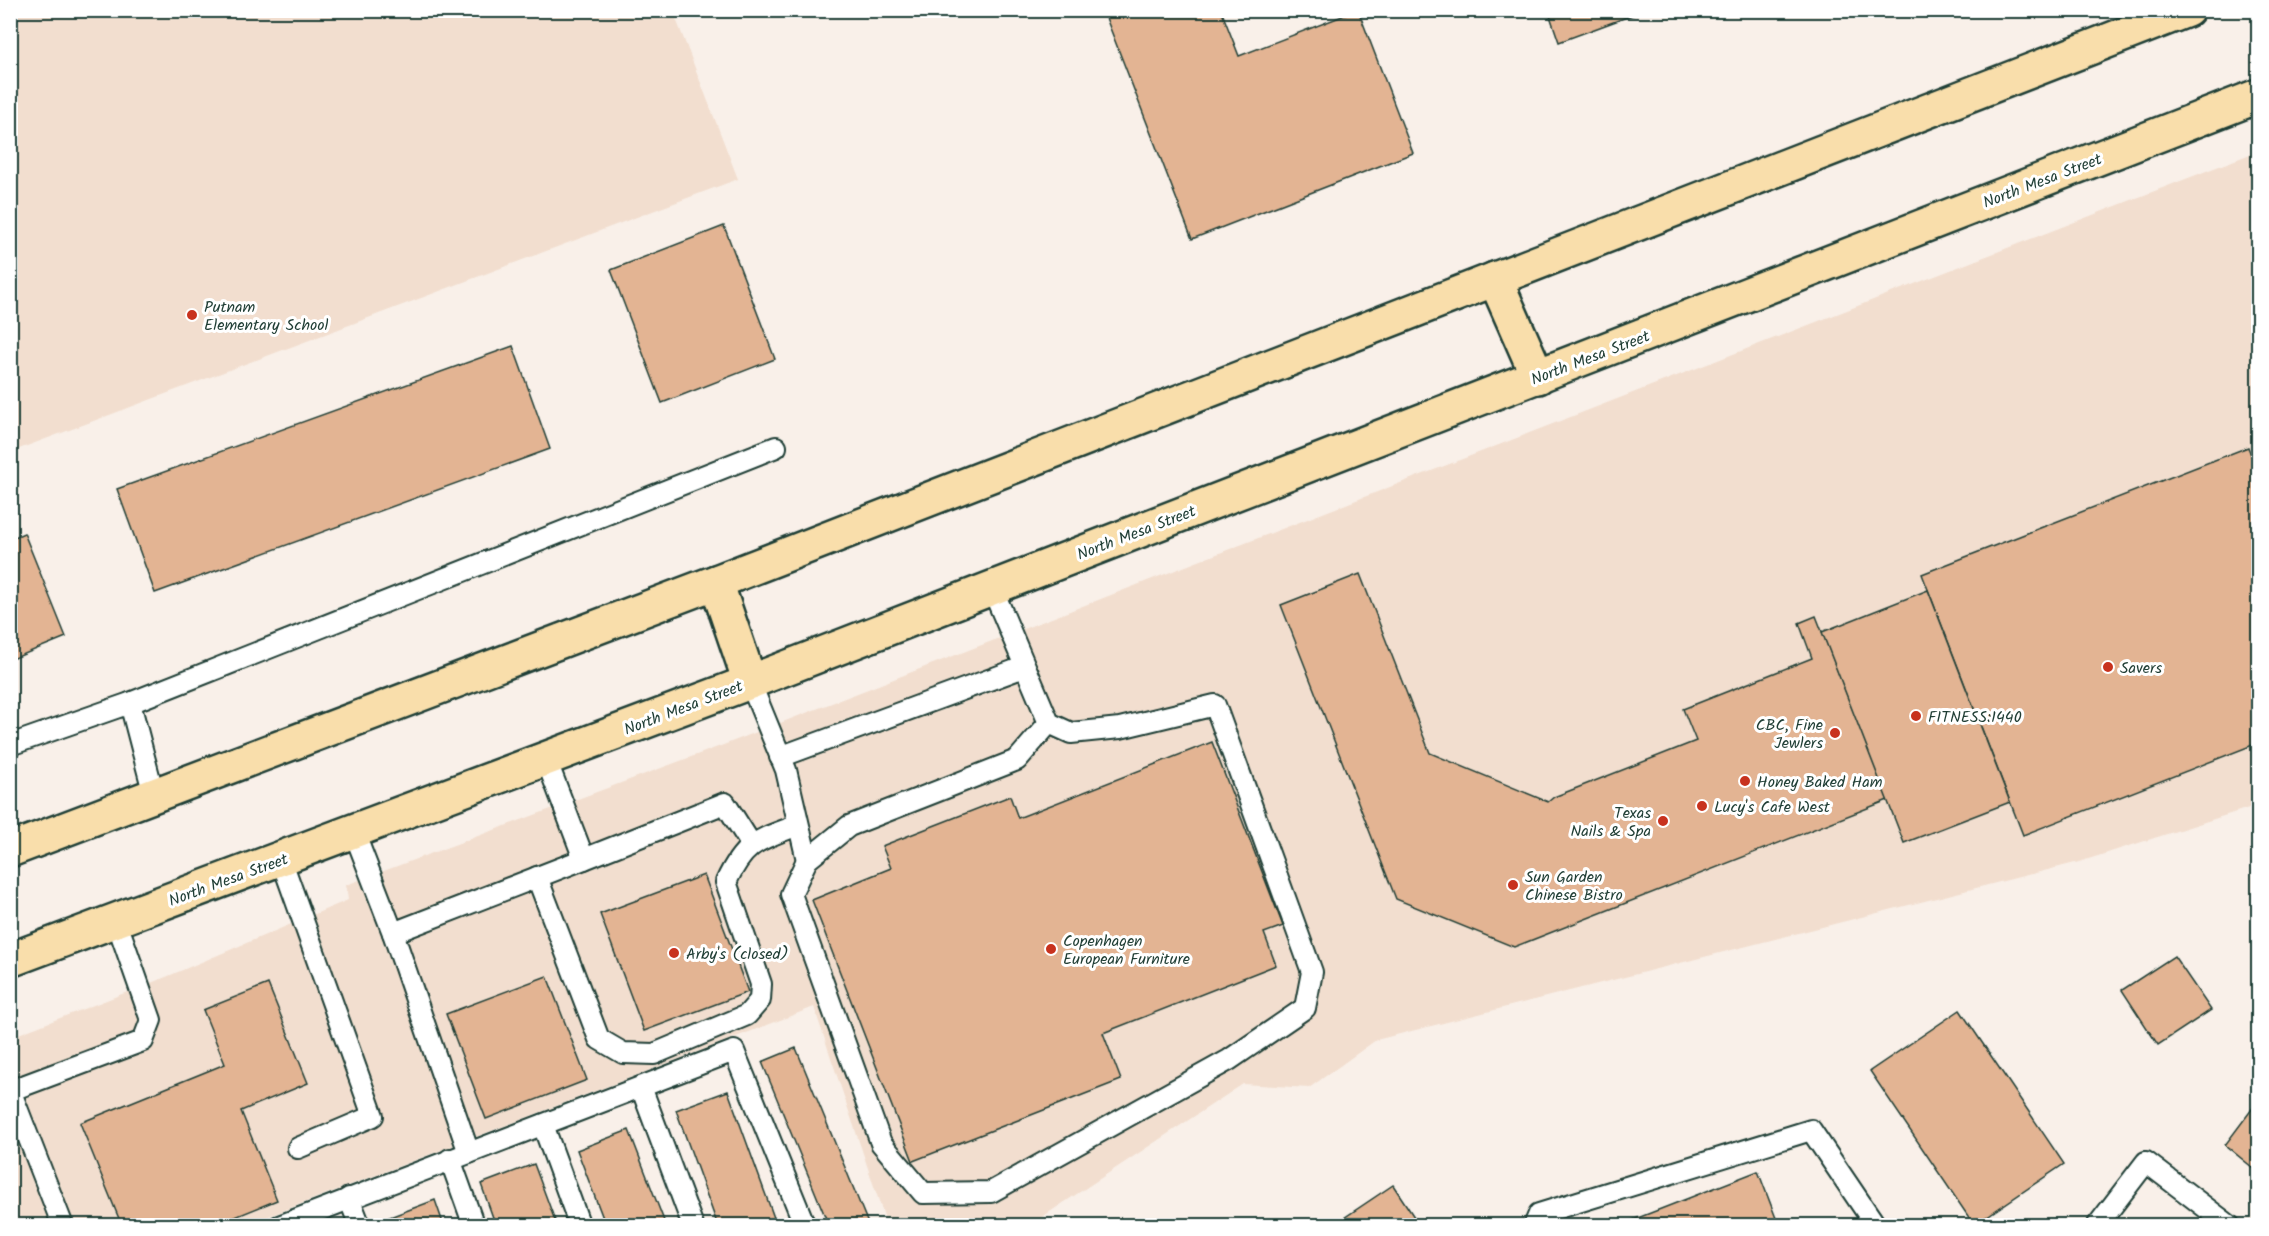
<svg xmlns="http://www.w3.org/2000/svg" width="2269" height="1236" viewBox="0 0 2269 1236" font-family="Kalam,sans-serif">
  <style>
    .built { fill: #f2decf }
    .building { fill: #e3b493; stroke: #1f3d34; stroke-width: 1.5 }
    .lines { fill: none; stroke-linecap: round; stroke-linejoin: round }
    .service-casing { stroke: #1f3d34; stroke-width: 24 }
    .primary-casing { stroke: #1f3d34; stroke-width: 38 }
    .service { stroke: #fff; stroke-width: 20 }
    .primary { stroke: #f9deab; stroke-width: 33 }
    .poi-dot { fill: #c8321e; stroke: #fff; stroke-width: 2 }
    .labels { text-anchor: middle; stroke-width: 6; stroke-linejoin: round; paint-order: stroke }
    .street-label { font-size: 16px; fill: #1f3d34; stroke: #fff }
    .poi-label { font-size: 16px; fill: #1f3d34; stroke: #fff; text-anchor: start }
  </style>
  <rect width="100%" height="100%" fill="#f9f0e9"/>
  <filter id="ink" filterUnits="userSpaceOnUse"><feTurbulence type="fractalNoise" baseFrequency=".0167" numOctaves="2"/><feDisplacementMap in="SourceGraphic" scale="12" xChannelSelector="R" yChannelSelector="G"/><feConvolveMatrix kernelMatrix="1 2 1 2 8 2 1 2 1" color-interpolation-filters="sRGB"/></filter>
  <g filter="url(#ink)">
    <!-- built -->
    <g class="built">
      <polygon points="11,10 673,11 738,179 11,452"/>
      <polygon points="2258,151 2258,805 2079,862 1376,1040 1309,1088 1243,1084 1030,1225 887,1225 814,1007 246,1225 11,1226 11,1037 166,977 348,900 346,885 726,744"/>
    </g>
    <!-- building -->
    <g class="building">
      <polygon points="1103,10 1221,10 1239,56 1358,10 1413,153 1192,239"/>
      <polygon points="1548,10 1646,10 1559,42"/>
      <polygon points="724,226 775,359 662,403 611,270"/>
      <polygon points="513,346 550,449 155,593 117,489"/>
      <polygon points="2248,447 2258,473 2258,743 2023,835 1922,574"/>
      <polygon points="24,533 66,637 10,660 10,539"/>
      <polygon points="1360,574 1430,753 1548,802 1554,797 1696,741 1683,709 1812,658 1799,623 1816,616 1888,800 1514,947 1396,899 1281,605"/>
      <polygon points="1928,590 2010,802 1904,843 1822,632"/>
      <polygon points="1212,742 1283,926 1264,933 1276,965 1103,1033 1121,1080 913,1161 812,900 891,868 882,846 1010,796 1018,818"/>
      <polygon points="704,875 748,992 644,1031 600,914"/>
      <polygon points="2174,956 2211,1010 2158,1045 2122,990"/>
      <polygon points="547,976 587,1080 486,1119 446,1014"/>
      <polygon points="268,984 308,1083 241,1111 277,1200 213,1226 122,1226 80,1123 225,1064 203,1010"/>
      <polygon points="1960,1010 2064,1164 1974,1225 1870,1071"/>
      <polygon points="796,1048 869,1226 829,1226 762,1062"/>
      <polygon points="728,1091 777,1226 718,1226 676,1110"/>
      <polygon points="2258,1101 2258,1172 2225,1145"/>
      <polygon points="629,1130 666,1226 606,1226 577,1150"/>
      <polygon points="534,1164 557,1226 496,1226 481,1184"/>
      <polygon points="1758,1171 1779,1226 1631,1226 1630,1221"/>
      <polygon points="1393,1185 1420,1226 1341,1226 1338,1222"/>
      <polygon points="435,1200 444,1226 384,1226 382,1220"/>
    </g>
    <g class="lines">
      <!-- service casing -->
      <g class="service-casing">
        <g id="service">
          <polyline points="992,588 1049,723 1071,733 1120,728 1215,705 1312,972 1305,1008 1229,1060 991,1192 923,1193 881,1143 791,894 807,860 849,826 1017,760 1049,723"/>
          <polyline points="750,682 786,770 807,860"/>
          <polyline points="10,745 130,703"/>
          <polyline points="780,757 1024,667"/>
          <polyline points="154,795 130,703 776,447"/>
          <polyline points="354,832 393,933 584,859 546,759"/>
          <polyline points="281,859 373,1116 298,1148"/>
          <polyline points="584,859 725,803 751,844"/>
          <path d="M537 877 599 1039 623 1053 654 1054 747 1015 760 1000 761 984 726 882C745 841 759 840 798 825"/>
          <polyline points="393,933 469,1153"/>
          <polyline points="641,1087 693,1226"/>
          <polyline points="10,1090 63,1226"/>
          <polyline points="12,1090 143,1041 151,1020 116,920"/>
          <polyline points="543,1125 580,1226"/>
          <polyline points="450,1159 474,1226"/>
          <polyline points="349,1198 360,1226"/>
          <polyline points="279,1226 734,1051 805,1226"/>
          <polyline points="1534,1226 1539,1214 1811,1130 1876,1226"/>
          <polyline points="2097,1226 2146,1162 2230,1226"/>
        </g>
      </g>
      <!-- primary casing -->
      <g class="primary-casing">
        <g id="primary">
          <polyline points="1495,279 1538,377"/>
          <polyline points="716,582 750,682"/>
          <polyline points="10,850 716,582 2187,10"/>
          <polyline points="10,960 750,682 2258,96"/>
        </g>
      </g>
      <!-- service -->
      <use href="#service" class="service"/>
      <!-- primary -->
      <use href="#primary" class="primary"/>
    </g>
  </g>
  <!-- markers -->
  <g class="poi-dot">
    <circle cx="192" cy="315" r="6"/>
    <circle cx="2108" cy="667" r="6"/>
    <circle cx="1916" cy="716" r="6"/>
    <circle cx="1835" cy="733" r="6"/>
    <circle cx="1745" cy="781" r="6"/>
    <circle cx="1702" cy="806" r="6"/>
    <circle cx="1663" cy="821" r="6"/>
    <circle cx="1513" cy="885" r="6"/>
    <circle cx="1051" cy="949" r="6"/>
    <circle cx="674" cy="953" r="6"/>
  </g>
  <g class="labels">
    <!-- street labels -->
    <g class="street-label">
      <text transform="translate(2042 180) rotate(-21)" y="6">North Mesa Street</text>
      <text transform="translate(1590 357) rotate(-21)" y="6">North Mesa Street</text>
      <text transform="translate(1136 532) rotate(-21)" y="6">North Mesa Street</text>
      <text transform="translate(683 707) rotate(-21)" y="6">North Mesa Street</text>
      <text transform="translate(228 879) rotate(-20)" y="6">North Mesa Street</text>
    </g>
    <!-- poi labels -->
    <g class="poi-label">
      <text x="204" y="312">Putnam<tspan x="204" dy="18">Elementary School</tspan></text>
      <text x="2120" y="673">Savers</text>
      <text x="1928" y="722">FITNESS:1440</text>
      <text x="1823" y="730" text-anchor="end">CBC, Fine<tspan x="1823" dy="18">Jewlers</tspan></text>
      <text x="1757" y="787">Honey Baked Ham</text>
      <text x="1714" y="812">Lucy's Cafe West</text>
      <text x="1651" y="818" text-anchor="end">Texas<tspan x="1651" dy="18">Nails &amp; Spa</tspan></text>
      <text x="1525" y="882">Sun Garden<tspan x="1525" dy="18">Chinese Bistro</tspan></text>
      <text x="1063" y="946">Copenhagen<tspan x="1063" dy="18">European Furniture</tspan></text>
      <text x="686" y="959">Arby's (closed)</text>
    </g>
  </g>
  <!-- margin -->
  <rect width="2269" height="1236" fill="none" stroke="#fff" stroke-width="36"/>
  <rect x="18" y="18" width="2233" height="1200" fill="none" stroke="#1f3d34" stroke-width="2" filter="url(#ink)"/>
</svg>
